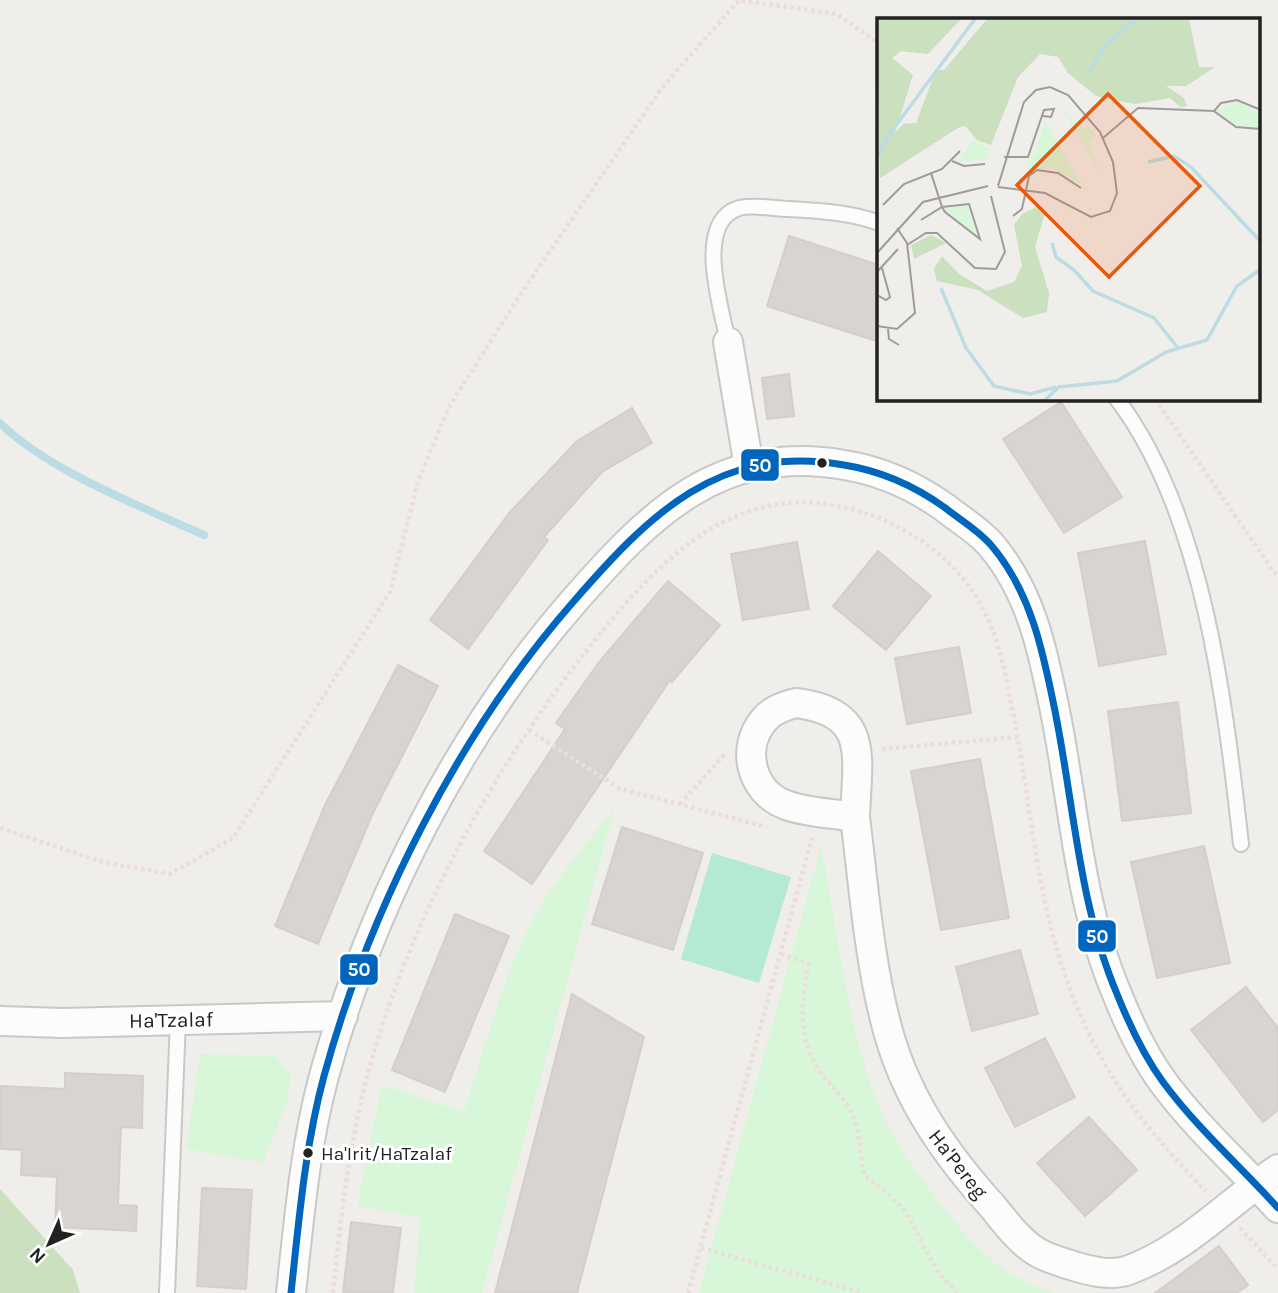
<svg xmlns="http://www.w3.org/2000/svg" width="1278" height="1293" viewBox="0 0 1278 1293" font-family="Karla,sans-serif">
  <style>
    .forest { fill: #cae0be }
    .park { fill: #d8f6d8 }
    .pitch { fill: #b4e9d2 }
    .lines { fill: none; stroke-linecap: round; stroke-linejoin: round }
    .stream { stroke: #bcdce4; stroke-width: 8 }
    .building { fill: #d7d4d1; stroke: #d3d0cb; stroke-width: 2 }
    .service-casing { stroke: #c9c8c6; stroke-width: 18 }
    .minor-casing { stroke: #c9c8c6; stroke-width: 32 }
    .path { stroke: #edddda; stroke-width: 4.5; stroke-dasharray: 3.5 3.5; stroke-linecap: butt }
    .service { stroke: #fdfcfc; stroke-width: 14 }
    .minor { stroke: #fdfcfc; stroke-width: 28 }
    .bus-1-casing { stroke: #fff; stroke-width: 12 }
    .bus-1 { stroke: #0065bd; stroke-width: 7 }
    .bus-dot { fill: #222; stroke: #fff; stroke-width: 2.5 }
    .labels { text-anchor: middle; stroke-width: 6; stroke-linejoin: round; paint-order: stroke }
    .bus-label { font-size: 19px; fill: #222; stroke: #fff; text-anchor: start }
    .street-label { font-size: 21px; fill: #222; stroke: #fff }
    .inset-river { fill: none; stroke: #bcdce4; stroke-width: 3.5 }
    .inset-road { fill: none; stroke: #9e9c9a; stroke-width: 2 }
    .view { fill: #e8590c; fill-opacity: 0.15; stroke: #e8590c; stroke-width: 3.5 }
    .inset-edge { fill: none; stroke: #222; stroke-width: 3.5 }
    .line-badge { stroke: #fff; stroke-width: 2.5 }
    .badge-label { font-size: 19px; text-anchor: middle; font-weight: bold; fill: #fff }
  </style>
  <rect width="100%" height="100%" fill="#f0eeea"/>
  <!-- forest -->
  <polygon class="forest" points="0,1189 73,1270 80,1293 0,1293"/>
  <!-- park -->
  <g class="park">
    <path d="M614 810 482 1293H414L420 1217 357 1206 382 1085 464 1112C484 1052 499 989 526 933 548 888 582 848 614 810Z"/>
    <path d="M821 846C837 927 848 1034 880 1109 896 1145 919 1176 943 1207 975 1248 1003 1277 1054 1293H699Z"/>
    <polygon points="200,1054 275,1056 291,1075 288,1099 263,1163 186,1149"/>
  </g>
  <!-- pitch -->
  <polygon class="pitch" points="712,853 791,877 759,983 681,959"/>
  <g class="lines">
    <!-- stream -->
    <path class="stream" d="M0 423C47 470 142 507 204 535"/>
  </g>
  <!-- building -->
  <g class="building">
    <polygon points="789,236 879,265 879,342 767,306"/>
    <polygon points="789,374 794,416 767,419 762,378"/>
    <polygon points="1061,402 1122,497 1064,533 1003,439"/>
    <polygon points="632,408 652,443 602,472 544,537 548,540 468,649 430,620 510,512 577,441"/>
    <polygon points="1145,541 1166,654 1099,666 1078,553"/>
    <polygon points="797,542 809,609 743,620 731,554"/>
    <polygon points="878,551 931,596 886,650 833,606"/>
    <polygon points="668,581 720,625 672,682 670,680 532,884 484,851 565,729 556,723 599,662"/>
    <polygon points="959,647 971,713 907,724 895,658"/>
    <polygon points="398,665 438,686 372,815 318,944 275,926 325,805"/>
    <polygon points="1178,702 1191,813 1122,821 1108,711"/>
    <polygon points="980,759 1009,918 941,930 911,771"/>
    <polygon points="622,827 703,853 673,950 592,924"/>
    <polygon points="1204,846 1230,963 1157,978 1131,862"/>
    <polygon points="455,914 509,936 445,1092 392,1070"/>
    <polygon points="1020,950 1038,1014 972,1031 956,967"/>
    <polygon points="1246,987 1278,1028 1278,1110 1263,1122 1191,1030"/>
    <polygon points="572,994 644,1037 577,1293 495,1293"/>
    <polygon points="1045,1038 1075,1097 1015,1127 985,1068"/>
    <polygon points="65,1073 143,1076 142,1128 121,1127 118,1205 137,1206 136,1231 55,1227 57,1177 21,1175 22,1150 0,1149 0,1086 65,1089"/>
    <polygon points="1089,1117 1137,1170 1085,1216 1037,1163"/>
    <polygon points="202,1188 252,1190 246,1289 197,1286"/>
    <polygon points="351,1222 401,1228 393,1293 343,1293"/>
    <polygon points="1219,1246 1248,1285 1237,1293 1155,1293"/>
  </g>
  <g class="lines">
    <!-- service casing -->
    <g class="service-casing">
      <g id="service">
        <path d="M728 342C722 310 693 222 739 208 753 204 774 209 788 209 818 211 851 212 879 223"/>
        <path d="M1117 399C1204 514 1225 703 1241 844"/>
        <polyline points="167,1293 178,1020"/>
      </g>
    </g>
    <!-- minor casing -->
    <g class="minor-casing">
      <g id="minor">
        <polyline points="728,342 749,467"/>
        <path d="M796 703C871 712 857 757 855 817 833 813 807 813 786 805 751 792 740 748 764 720 772 710 784 706 796 703Z"/>
        <path d="M855 817C864 888 869 962 888 1031 907 1100 946 1155 993 1207 1006 1223 1020 1242 1037 1252 1049 1259 1064 1263 1077 1267 1094 1272 1112 1276 1129 1270 1186 1249 1229 1202 1278 1169"/>
        <polyline points="0,1021 63,1023 343,1016"/>
        <path d="M291 1293C299 1220 305 1146 324 1076 370 908 459 732 574 601 649 515 719 443 844 465 882 471 913 485 944 507 959 519 978 530 991 545 1031 592 1043 651 1055 711 1074 805 1079 905 1117 994 1129 1024 1144 1056 1163 1082 1197 1128 1240 1166 1278 1208"/>
      </g>
    </g>
    <!-- path -->
    <g class="path">
      <polyline points="1155,399 1278,578"/>
      <polyline points="529,730 620,789 767,827"/>
      <polyline points="882,749 1018,737"/>
      <polyline points="680,804 726,753"/>
      <polyline points="0,828 103,862 170,874 233,838 390,592 418,481 449,407 518,298 661,89 739,0 837,14 879,44"/>
      <path d="M781 954 808 963C803 1000 796 1036 818 1068 829 1085 845 1097 853 1116 861 1135 860 1155 864 1175L893 1198 907 1214 937 1271 957 1293"/>
      <polyline points="1240,1228 1278,1269"/>
      <polyline points="701,1248 864,1293"/>
      <path d="M333 1293C340 1226 347 1159 363 1093 401 935 490 771 591 645 651 570 725 487 831 505 896 515 961 557 988 619 1002 650 1007 684 1014 717 1030 800 1036 889 1063 969 1094 1063 1138 1122 1206 1191"/>
      <polyline points="688,1293 812,838"/>
    </g>
    <!-- service -->
    <use href="#service" class="service"/>
    <!-- minor -->
    <use href="#minor" class="minor"/>
    <!-- bus-1 casing -->
    <g class="bus-1-casing">
      <path id="bus-1" d="M291 1293C299 1220 305 1146 324 1076 370 908 459 732 574 601 649 515 719 443 844 465 882 471 913 485 944 507 959 519 978 530 991 545 1031 592 1043 651 1055 711 1074 805 1079 905 1117 994 1129 1024 1144 1056 1163 1082 1197 1128 1240 1166 1278 1208"/>
    </g>
    <!-- bus-1 -->
    <use href="#bus-1" class="bus-1"/>
  </g>
  <!-- markers -->
  <g class="bus-dot">
    <circle cx="822" cy="463" r="6"/>
    <circle cx="308" cy="1153" r="6"/>
  </g>
  <g class="labels">
    <!-- bus labels -->
    <g class="bus-label">
      <text x="321" y="1160">Ha'Irit/HaTzalaf</text>
    </g>
    <!-- street labels -->
    <g class="street-label">
      <text transform="translate(171 1020) rotate(-1)" y="7">Ha'Tzalaf</text>
      <text transform="translate(958 1164) rotate(52)" y="7">Ha'Pereg</text>
    </g>
  </g>
  <!-- overview -->
  <g transform="translate(877 18)">
    <rect width="383" height="383" fill="#f0eeea"/>
    <path d="M6 1H84L51 36 24 33 15 40 36 57 18 115 26 106 39 105 59 52H67L110 1H312L322 49H338L309 68H289L307 80 310 88 303 89 293 80 258 86 219 78 191 55 181 39 163 36 141 59 114 127 100 122 88 108 81 110 3 160 0 3ZM161 188 168 195 158 229 172 275 170 294 146 300 101 272 60 263 57 251 65 238 82 256 110 273 137 264 145 248 137 207 145 196ZM54 217 69 225 37 241 34 227Z" fill="#cae0be"/>
    <path d="M360 84 383 95V109L359 107 339 92ZM187 92 206 111 212 107 219 118 211 122 222 154ZM168 102 204 166 176 150 153 152 148 145 158 135ZM96 122 113 131 109 141 81 144ZM90 187 101 220 68 191Z" fill="#d8f6d8"/>
    <path class="inset-river" d="M212 54 229 26 260 1M2 138 8 122 98 1M271 144 297 138 314 149 384 224M175 225 179 239 197 252 216 273 277 300 301 330M64 270 89 330 117 368 153 376 179 369M168 382 182 369 240 363 289 334 330 322 360 268 384 251"/>
    <path class="inset-road" d="M384 92 360 82 344 85 337 93 359 109 384 111M226 120 261 90 337 93M127 139H151L167 92 177 91 174 99 166 98M75 143 87 148 108 146M121 168 147 84 159 72 173 69 191 77 223 114 236 144 240 175 233 193 214 199 168 175 121 169M6 187 27 166 65 151 83 133M136 198 145 191 152 158 160 152 181 155 204 170M44 202 65 189 92 186 103 221 68 194 65 189 54 155M30 227 49 215H60L98 250 119 251 128 234 114 178M0 235 46 184 111 168M0 254 21 231M0 277 9 282 13 279 5 250M0 308 20 311 38 295 30 225 20 210M11 311 12 321 22 327"/>
    <path class="view" d="M231 76 323 168 232 259 140 167Z"/>
    <rect width="383" height="383" class="inset-edge"/>
  </g>
  <g class="line-badge">
    <rect x="740" y="448" width="40" height="34" rx="7" fill="#0065bd"/>
    <rect x="1077" y="919" width="40" height="34" rx="7" fill="#0065bd"/>
    <rect x="339" y="953" width="40" height="33" rx="7" fill="#0065bd"/>
  </g>
  <g class="badge-label">
    <text x="760" y="472">50</text>
    <text x="1097" y="943">50</text>
    <text x="359" y="976">50</text>
  </g>
  <!-- north arrow -->
  <g transform="translate(49 1244) rotate(225)" stroke="#ffffff" stroke-width="5" paint-order="stroke">
  <path d="M0-5L12 26L0 18L-12 26Z" fill="#222222"/>
  <text y="-10" font-size="19" font-weight="bold" text-anchor="middle" fill="#222222">N</text>
  </g>
</svg>
